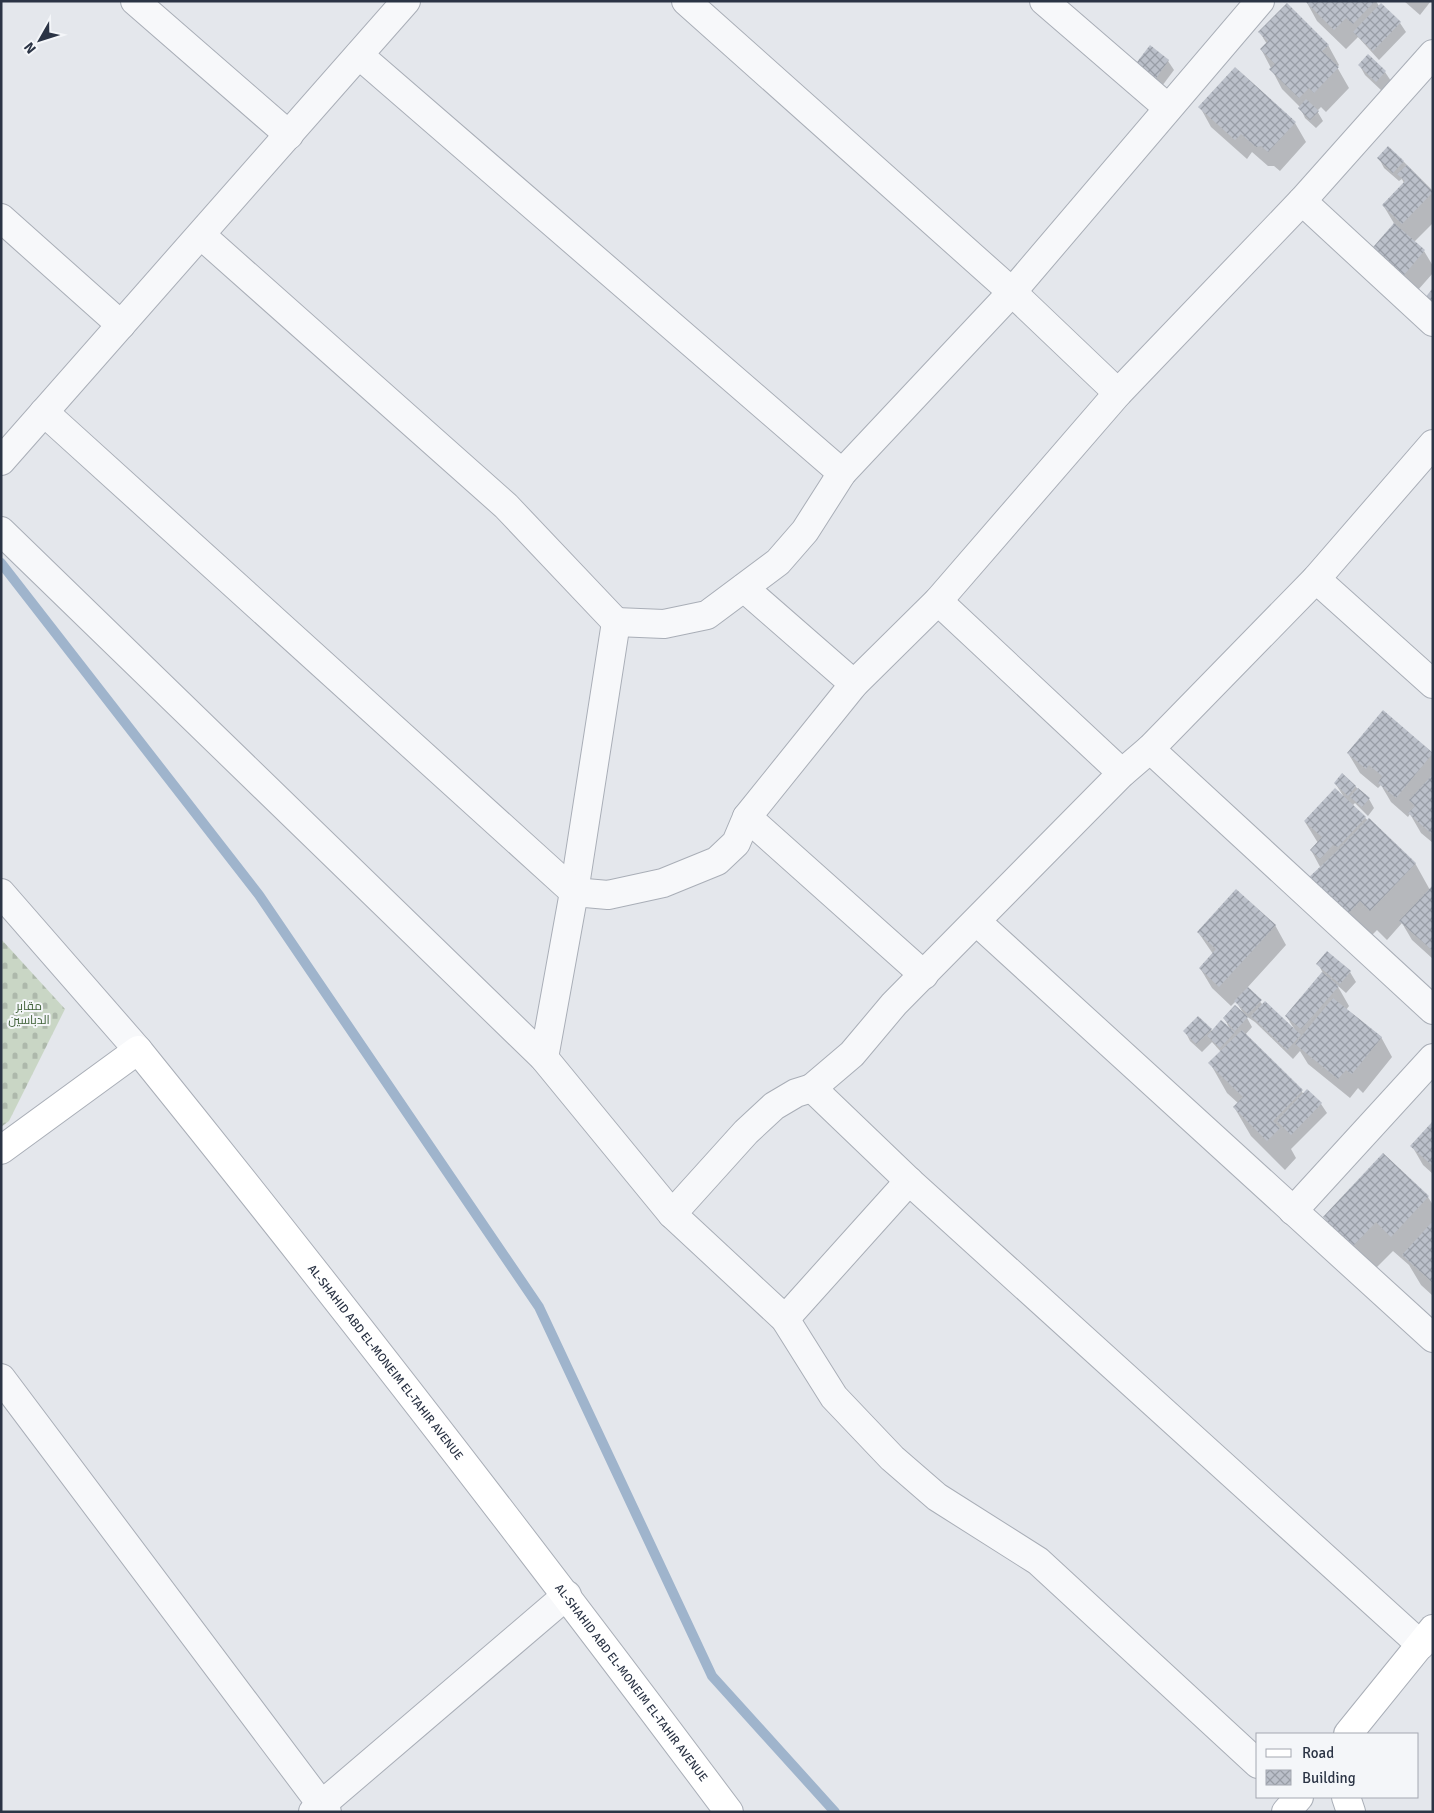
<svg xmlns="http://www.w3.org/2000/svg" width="1434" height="1813" viewBox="0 0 1434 1813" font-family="Signika,Cairo,sans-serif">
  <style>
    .cemetery { fill: url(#cemetery-stones) }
    .shadow { fill: #0003 }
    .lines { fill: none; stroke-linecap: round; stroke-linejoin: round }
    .stream { stroke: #9fb4cc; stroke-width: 10 }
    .building { fill: url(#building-cross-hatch) }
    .street-casing { stroke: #a9aeb7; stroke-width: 30 }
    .secondary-casing { stroke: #a9aeb7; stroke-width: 30 }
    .street { stroke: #f7f8fa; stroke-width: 28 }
    .secondary { stroke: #fff; stroke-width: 28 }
    .labels { text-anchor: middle; stroke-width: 4; stroke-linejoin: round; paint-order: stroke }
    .park-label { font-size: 12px; fill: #3f6138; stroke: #f4f6f9 }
    .street-label { font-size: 12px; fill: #2b3445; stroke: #f4f6f9 }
  </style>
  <defs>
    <pattern id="cemetery-stones" width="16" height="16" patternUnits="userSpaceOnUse" patternTransform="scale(1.25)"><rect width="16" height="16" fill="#c9d6c5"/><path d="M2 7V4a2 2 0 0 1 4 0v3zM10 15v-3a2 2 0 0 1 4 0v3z" fill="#adb8ab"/></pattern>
    <pattern id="building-cross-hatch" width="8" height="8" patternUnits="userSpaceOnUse" patternTransform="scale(1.25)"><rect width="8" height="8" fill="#bbc0ca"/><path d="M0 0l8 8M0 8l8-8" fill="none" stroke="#989da6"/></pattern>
  </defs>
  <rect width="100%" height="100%" fill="#e4e7ec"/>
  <!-- cemetery -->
  <polygon class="cemetery" points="1,939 65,1009 9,1121 1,1127"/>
  <!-- shadow -->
  <g class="shadow">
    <polygon points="1306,1 1335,1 1337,4 1340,1 1376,1 1379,6 1400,23 1406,32 1379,60 1358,37 1346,49 1317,21"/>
    <polygon points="1404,1 1431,1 1420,15"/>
    <polygon points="1260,33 1328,45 1339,65 1337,67 1349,88 1326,112 1321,107 1317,111 1323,121 1316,128 1305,118 1300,107 1282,89 1261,49 1267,44"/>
    <polygon points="1150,47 1168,61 1174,70 1159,90 1141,76"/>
    <polygon points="1360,66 1385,72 1391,81 1382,91 1365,75"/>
    <polygon points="1200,107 1295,123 1306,142 1280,171 1274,166 1268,166 1252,152 1247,159 1211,127"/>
    <polygon points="1379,158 1403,161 1433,191 1433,223 1414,242 1424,251 1433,266 1433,273 1410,299 1381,273 1395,225 1383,205 1404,183 1402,179 1399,181 1384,168"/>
    <polygon points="1383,712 1433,755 1433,843 1421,833 1410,814 1408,817 1391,802 1381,785 1378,788 1360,773 1348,753"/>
    <polygon points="1343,775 1369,799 1374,808 1368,816 1355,803 1352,806 1415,863 1430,890 1433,887 1433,959 1412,940 1402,923 1387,940 1377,930 1362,945 1311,850 1318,843 1305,822 1344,797 1335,783"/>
    <polygon points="1275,925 1286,945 1247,988 1263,1005 1295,1030 1286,1016 1323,973 1318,964 1328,953 1350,972 1356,982 1346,993 1337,985 1349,1006 1346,1010 1381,1037 1392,1057 1363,1093 1358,1088 1350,1098 1308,1064 1300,1051 1293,1059 1255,1022 1246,1016 1252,1027 1245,1035 1304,1094 1321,1104 1327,1113 1291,1149 1296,1158 1285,1170 1251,1136 1234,1107 1238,1103 1227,1093 1210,1063 1221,1052 1212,1042 1202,1052 1190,1041 1185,1031 1211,1029 1212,1032 1230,1029 1224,1018 1243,1013 1236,1001 1231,1006 1212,988 1200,968 1213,954 1198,932"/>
    <polygon points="1433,1123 1433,1174 1423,1165 1412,1146"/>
    <polygon points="1428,1197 1433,1205 1433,1296 1421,1285 1409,1265 1393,1251 1370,1274 1341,1246 1324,1217"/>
  </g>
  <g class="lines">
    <!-- stream -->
    <polyline class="stream" points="1,563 259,895 539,1307 712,1676 835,1812"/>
  </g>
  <!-- building -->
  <g class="building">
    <polygon points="1305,1 1337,2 1375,1 1353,24 1346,18 1334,30"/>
    <polygon points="1287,3 1329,45 1322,51 1339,67 1314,93 1309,88 1299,98 1269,69 1275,64 1260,49 1268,41 1258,32"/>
    <polygon points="1381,3 1401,22 1373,51 1353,32"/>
    <polygon points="1150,45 1169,60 1154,81 1134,66"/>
    <polygon points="1368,54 1386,71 1376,82 1358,65"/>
    <polygon points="1235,67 1296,122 1268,152 1261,146 1256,147 1241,134 1235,140 1198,107"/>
    <polygon points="1306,99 1319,111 1310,120 1298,108"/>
    <polygon points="1388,146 1404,161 1393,173 1377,158"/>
    <polygon points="1407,165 1433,192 1402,224 1382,205 1405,181 1397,174"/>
    <polygon points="1394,223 1425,250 1399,281 1368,253"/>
    <polygon points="1433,288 1433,316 1419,305"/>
    <polygon points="1383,710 1433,753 1396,798 1378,783 1382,776 1369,765 1366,769 1347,753"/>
    <polygon points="1342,773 1356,786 1348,796 1334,783"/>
    <polygon points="1433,774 1433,835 1408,813 1415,806 1409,800"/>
    <polygon points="1335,788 1366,817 1338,847 1333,845 1320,859 1310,850 1322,837 1304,821"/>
    <polygon points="1358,788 1370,798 1362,807 1350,797"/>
    <polygon points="1369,818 1416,863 1370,911 1360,901 1345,917 1306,880 1338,850"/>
    <polygon points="1433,885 1433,951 1399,921"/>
    <polygon points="1236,889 1276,925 1219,987 1199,968 1216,949 1197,932"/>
    <polygon points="1327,951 1351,971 1340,984 1316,964"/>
    <polygon points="1322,972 1339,986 1301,1029 1285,1016"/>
    <polygon points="1248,987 1262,1000 1248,1014 1234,1001"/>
    <polygon points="1333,998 1382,1037 1352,1074 1346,1070 1338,1079 1295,1044"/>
    <polygon points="1265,1001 1301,1035 1287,1050 1251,1016"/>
    <polygon points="1235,1005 1248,1017 1235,1031 1223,1018"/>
    <polygon points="1198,1016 1212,1029 1196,1044 1183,1031"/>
    <polygon points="1221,1020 1235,1032 1220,1048 1207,1036"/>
    <polygon points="1242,1030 1303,1090 1273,1121 1280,1128 1267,1141 1233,1107 1243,1097 1208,1063"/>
    <polygon points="1307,1089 1322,1103 1291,1135 1277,1121"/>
    <polygon points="1433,1121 1433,1166 1410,1146"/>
    <polygon points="1383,1153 1429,1196 1391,1237 1376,1222 1353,1246 1323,1217"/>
    <polygon points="1433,1221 1433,1283 1402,1255"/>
  </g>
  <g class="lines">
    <!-- street casing -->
    <g class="street-casing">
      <g id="street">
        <polyline points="135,1 289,135"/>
        <polyline points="686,1 1012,292 1118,393"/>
        <polyline points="1044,1 1168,108"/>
        <polyline points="359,55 842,473"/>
        <polyline points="1302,201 1433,322"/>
        <polyline points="1,218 121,325"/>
        <polyline points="201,235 506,506 616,622 574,892"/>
        <polyline points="44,412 574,892"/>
        <polyline points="1,461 406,1"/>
        <polyline points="1,531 544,1058 672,1214 785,1319 834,1397 892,1458 937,1497 1038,1561 1258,1764"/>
        <polyline points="1316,579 1433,684"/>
        <polyline points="744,588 854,684"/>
        <polyline points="938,601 1122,773"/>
        <polyline points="616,622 664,624 707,615 778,562 805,531 842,473 1012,292 1260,1"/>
        <polyline points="1150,749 1433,1010"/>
        <polyline points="747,817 924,975"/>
        <polyline points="1,893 138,1050"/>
        <polyline points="977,922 1433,1338"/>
        <polyline points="544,1058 574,892 608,895 663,883 717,861 736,843 747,817 854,684 938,601 1118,393 1302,201 1433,54"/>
        <polyline points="1293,1211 1433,1058"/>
        <polyline points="672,1214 746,1132 774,1106 796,1093 812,1088"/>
        <polyline points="785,1319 909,1181"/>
        <polyline points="1,1378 327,1812"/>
        <polyline points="1421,1645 909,1181 812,1088 852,1054 894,1004 1122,773 1150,749 1316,579 1433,444"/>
        <polyline points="313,1812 567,1595"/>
      </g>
    </g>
    <!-- secondary casing -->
    <g class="secondary-casing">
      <g id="secondary">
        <path id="s1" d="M1 1150 138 1050C340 1300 536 1554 729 1812"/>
        <polyline points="1348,1734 1433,1629"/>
        <polyline points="1346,1797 1351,1812"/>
        <polyline points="1286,1812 1299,1797"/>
      </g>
    </g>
    <!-- street -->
    <use href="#street" class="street"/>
    <!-- secondary -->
    <use href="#secondary" class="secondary"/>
  </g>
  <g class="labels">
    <!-- park labels -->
    <g class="park-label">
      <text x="29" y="1010">مقابر<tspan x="29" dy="14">الدباسين</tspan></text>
    </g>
    <!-- street labels -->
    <g class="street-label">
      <text dy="4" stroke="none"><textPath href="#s1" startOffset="568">AL-SHAHID ABD EL-MONEIM EL-TAHIR AVENUE</textPath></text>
      <text dy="4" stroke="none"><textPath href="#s1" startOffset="972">AL-SHAHID ABD EL-MONEIM EL-TAHIR AVENUE</textPath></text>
    </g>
  </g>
  <!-- border -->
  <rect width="1434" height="1813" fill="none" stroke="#2b3445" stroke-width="5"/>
  <!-- legend -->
  <rect x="1256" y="1733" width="162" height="65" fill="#f4f6f9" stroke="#a4a8b1"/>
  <rect x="1266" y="1749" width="25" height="8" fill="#ffffff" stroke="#a4a8b1"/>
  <text x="1302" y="1758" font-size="15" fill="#2b3445">Road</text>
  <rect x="1266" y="1770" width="25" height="15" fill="url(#building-cross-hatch)" stroke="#a4a8b1"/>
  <text x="1302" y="1783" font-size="15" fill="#2b3445">Building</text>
  <!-- north arrow -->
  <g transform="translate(40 40) rotate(231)" stroke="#f4f6f9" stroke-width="4" paint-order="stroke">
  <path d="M0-4L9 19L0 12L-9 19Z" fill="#2b3445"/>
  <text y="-8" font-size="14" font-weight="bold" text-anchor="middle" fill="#2b3445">N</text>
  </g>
</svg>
